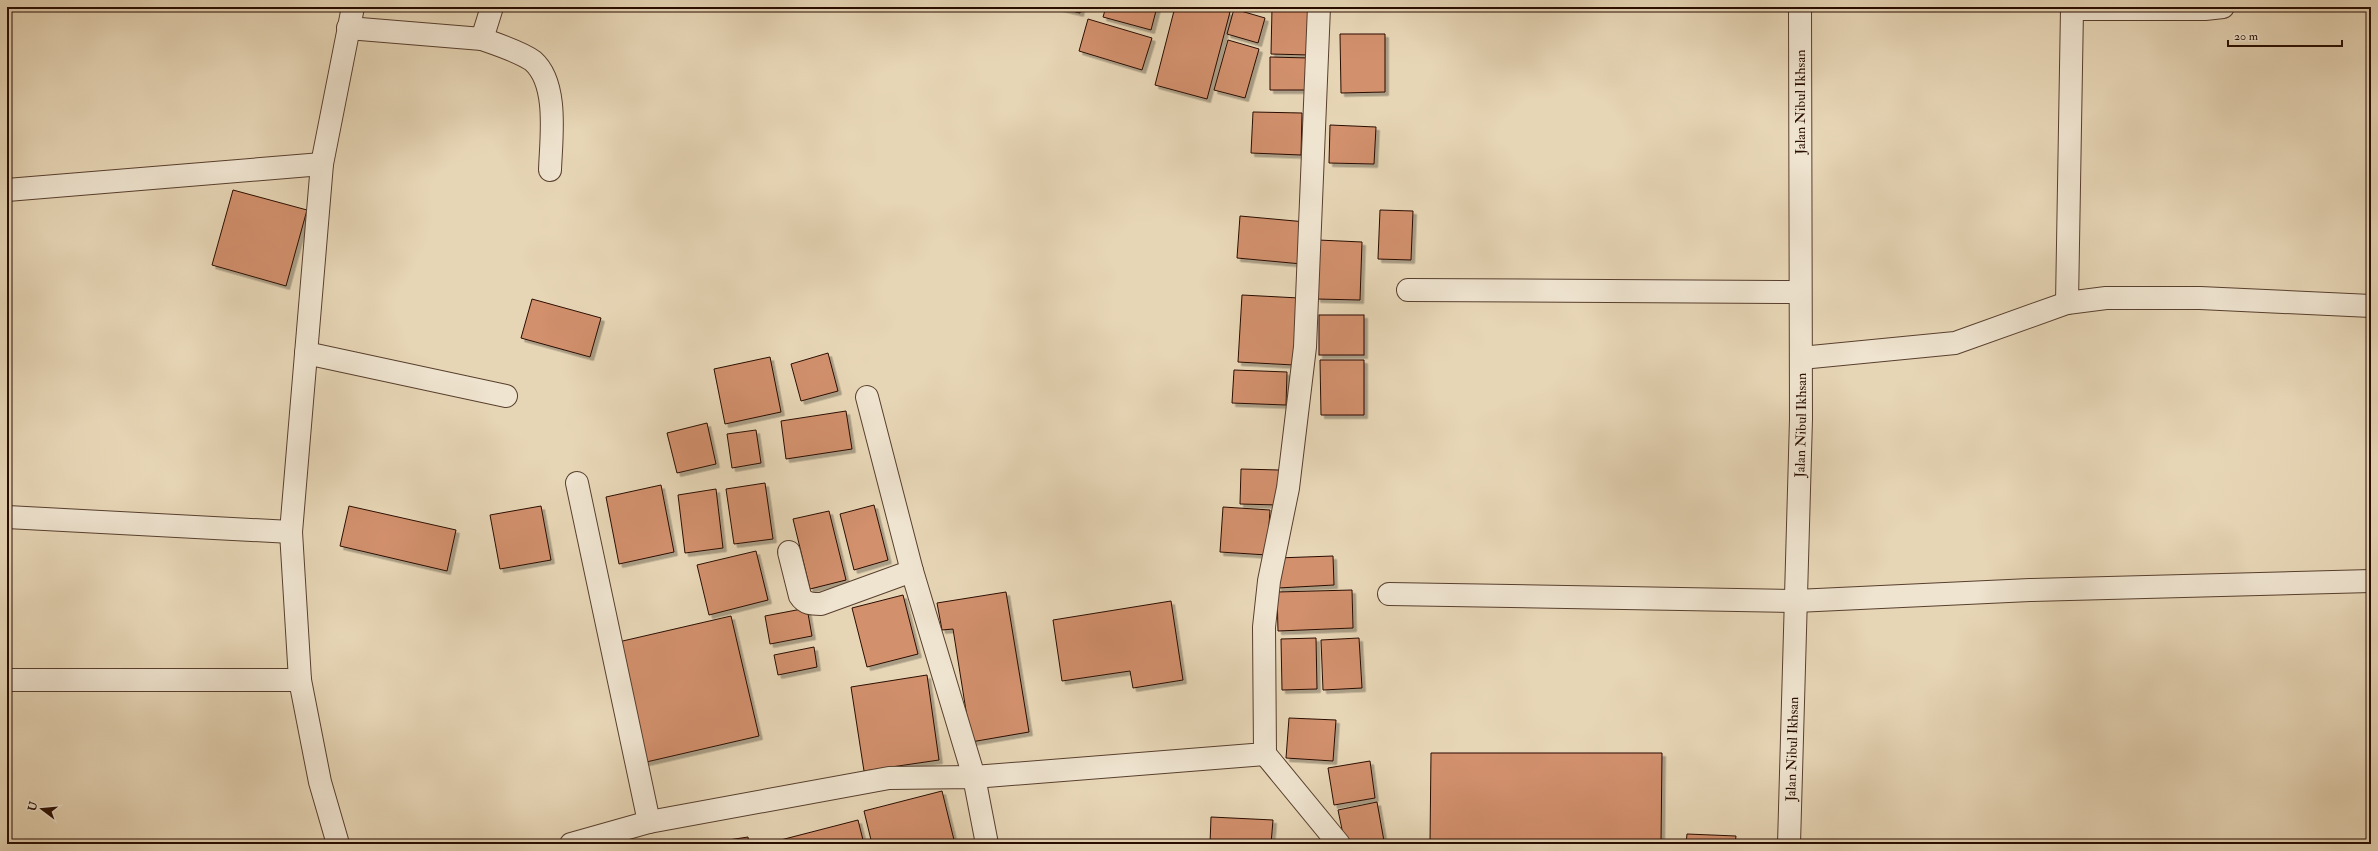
<svg xmlns="http://www.w3.org/2000/svg" width="2378" height="851" viewBox="0 0 2378 851" font-family="'IM FELL Double Pica',serif">
  <style>
    .building { fill: #d2906d; stroke: #290d01; filter: url(#shadow) }
    .lines { fill: none; stroke-linecap: round; stroke-linejoin: round }
    .minor-casing { stroke: #583f2e; stroke-width: 24 }
    .tertiary-casing { stroke: #583f2e; stroke-width: 24 }
    .minor { stroke: #efe4d0; stroke-width: 22 }
    .tertiary { stroke: #efe4d0; stroke-width: 22 }
    .labels { text-anchor: middle; stroke-width: 3; stroke-linejoin: round; paint-order: stroke }
    .street-label { font-size: 14px; fill: #290d01; stroke: #efe4d0 }
  </style>
  <defs>
    <filter id="shadow"><feDropShadow dx="3.5" dy="3.5" stdDeviation="0" flood-color="#0004"/></filter>
  </defs>
  <rect width="100%" height="100%" fill="#e7d6b6"/>
  <filter id="stains"><feTurbulence type="fractalNoise" baseFrequency=".005" numOctaves="4"/><feColorMatrix values="0 0 0 0 .2 0 0 0 0 .09 0 0 0 0 .02 0 0 0 .5 -.17"/></filter>
  <radialGradient id="worn" r=".72"><stop offset=".6" stop-color="#630" stop-opacity="0"/><stop offset="1" stop-color="#630" stop-opacity=".3"/></radialGradient>
  <!-- building -->
  <g class="building">
    <polygon points="1056,7 1081,7 1080,13"/>
    <polygon points="1106,7 1157,7 1151,30 1103,17"/>
    <polygon points="1175,7 1211,7 1230,12 1207,99 1155,85"/>
    <polygon points="1272,8 1311,8 1310,55 1271,54"/>
    <polygon points="1234,9 1265,18 1258,43 1227,34"/>
    <polygon points="1088,19 1152,38 1142,70 1079,51"/>
    <polygon points="1340,34 1385,34 1385,92 1341,93"/>
    <polygon points="1228,40 1259,49 1245,98 1214,90"/>
    <polygon points="1270,57 1309,58 1309,90 1270,90"/>
    <polygon points="1253,112 1302,113 1301,155 1251,153"/>
    <polygon points="1330,125 1376,127 1374,164 1329,163"/>
    <polygon points="233,190 307,210 286,286 212,265"/>
    <polygon points="1380,210 1413,211 1411,260 1378,259"/>
    <polygon points="1240,216 1306,222 1302,264 1237,258"/>
    <polygon points="1318,240 1362,242 1360,300 1317,299"/>
    <polygon points="1242,295 1299,298 1294,365 1238,362"/>
    <polygon points="532,299 601,318 590,357 521,338"/>
    <rect x="1319" y="315" width="45" height="40"/>
    <polygon points="828,353 838,391 801,401 791,364"/>
    <polygon points="770,357 781,412 725,424 714,369"/>
    <polygon points="1320,360 1364,360 1364,415 1321,415"/>
    <polygon points="1234,370 1287,372 1286,405 1232,403"/>
    <polygon points="846,411 852,449 786,459 781,421"/>
    <polygon points="707,423 716,464 677,473 667,433"/>
    <polygon points="756,430 761,463 732,468 727,434"/>
    <polygon points="1241,469 1279,470 1279,505 1240,504"/>
    <polygon points="765,483 773,539 734,544 726,489"/>
    <polygon points="661,485 674,552 619,564 606,497"/>
    <polygon points="716,489 723,548 685,553 678,495"/>
    <polygon points="874,505 888,560 854,570 840,514"/>
    <polygon points="349,506 456,530 447,571 340,546"/>
    <polygon points="541,506 551,560 500,569 490,515"/>
    <polygon points="1223,507 1270,510 1267,555 1220,552"/>
    <polygon points="829,511 846,580 810,589 793,519"/>
    <polygon points="756,551 768,600 709,615 697,565"/>
    <polygon points="1333,556 1334,585 1278,588 1277,558"/>
    <polygon points="1352,590 1353,628 1278,631 1277,592"/>
    <polygon points="1006,592 1029,732 971,742 953,629 942,630 937,603"/>
    <polygon points="903,595 918,654 867,667 852,608"/>
    <polygon points="1171,601 1183,680 1133,688 1130,671 1062,681 1053,620"/>
    <polygon points="807,608 812,636 770,644 765,616"/>
    <polygon points="731,616 759,736 642,763 614,643"/>
    <polygon points="1316,638 1317,689 1282,690 1281,639"/>
    <polygon points="1359,638 1362,688 1323,690 1321,640"/>
    <polygon points="814,647 817,667 778,675 774,655"/>
    <polygon points="927,675 939,760 864,771 851,687"/>
    <polygon points="1289,718 1336,720 1333,761 1286,758"/>
    <polygon points="1431,753 1662,753 1661,844 1430,844"/>
    <polygon points="1370,761 1375,798 1334,805 1328,768"/>
    <polygon points="942,791 955,844 872,844 864,811"/>
    <polygon points="1377,802 1384,841 1371,844 1345,844 1338,810"/>
    <polygon points="1211,817 1273,820 1271,844 1210,844"/>
    <polygon points="858,820 864,844 769,844 769,843"/>
    <polygon points="1687,834 1736,836 1735,844 1686,844"/>
    <polygon points="748,837 749,844 702,844"/>
  </g>
  <g class="lines">
    <!-- minor casing -->
    <g class="minor-casing">
      <g id="minor">
        <polyline points="348,28 482,39 492,7"/>
        <path d="M482 39C496 44 521 52 533 61 559 84 551 139 550 170"/>
        <polyline points="7,190 322,164"/>
        <polyline points="1408,290 1800,292"/>
        <polyline points="2067,303 2072,9 2205,9 2223,7"/>
        <polyline points="306,353 506,396"/>
        <polyline points="1801,358 1955,343 2067,303 2106,298 2200,298 2371,306"/>
        <polyline points="867,397 912,571 974,777 1265,754 1264,627 1269,581 1288,488 1305,347 1319,7"/>
        <polyline points="577,483 649,822"/>
        <polyline points="7,517 291,532"/>
        <path d="M789 552 800 596C805 604 812 604 821 604L912 571"/>
        <polyline points="1389,594 1796,601 2030,590 2371,581"/>
        <polyline points="7,680 300,680"/>
        <polyline points="1265,754 1339,844"/>
        <polyline points="338,844 320,782 300,680 291,532 322,164 353,7"/>
        <polyline points="571,844 649,822 889,778 974,777 987,844"/>
      </g>
    </g>
    <!-- tertiary casing -->
    <g class="tertiary-casing">
      <g id="tertiary">
        <path id="s1" d="M1789 844 1801 419 1800 7"/>
      </g>
    </g>
    <!-- minor -->
    <use href="#minor" class="minor"/>
    <!-- tertiary -->
    <use href="#tertiary" class="tertiary"/>
  </g>
  <g class="labels">
    <!-- street labels -->
    <g class="street-label">
      <text transform="translate(1800 102) rotate(-90)" y="5">Jalan Nibul Ikhsan</text>
      <text dy="5" stroke="none"><textPath href="#s1" startOffset="419">Jalan Nibul Ikhsan</textPath></text>
      <text dy="5" stroke="none"><textPath href="#s1" startOffset="95">Jalan Nibul Ikhsan</textPath></text>
    </g>
  </g>
  <!-- margin -->
  <rect width="2378" height="851" fill="none" stroke="#e7d6b6" stroke-width="24"/>
  <rect x="8" y="8" width="2362" height="835" fill="none" stroke="#290d01" stroke-width="2"/>
  <rect x="12" y="12" width="2354" height="827" fill="none" stroke="#290d01"/>
  <!-- north arrow -->
  <g transform="translate(42 809) rotate(286)" stroke="#efe4d0" stroke-width="3" paint-order="stroke">
  <path d="M0-3L7 15L0 10L-7 15Z" fill="#290d01"/>
  <text y="-6" font-size="11" font-weight="bold" text-anchor="middle" fill="#290d01">U</text>
  </g>
  <!-- scale -->
  <path d="M2228 40v6h114v-6" fill="none" stroke="#290d01" stroke-width="2"/>
  <text x="2234" y="40" font-size="12" fill="#290d01" stroke="#efe4d0" stroke-width="3" paint-order="stroke">20 m</text>
  <rect width="100%" height="100%" filter="url(#stains)"/>
  <rect width="100%" height="100%" fill="url(#worn)"/>
</svg>
